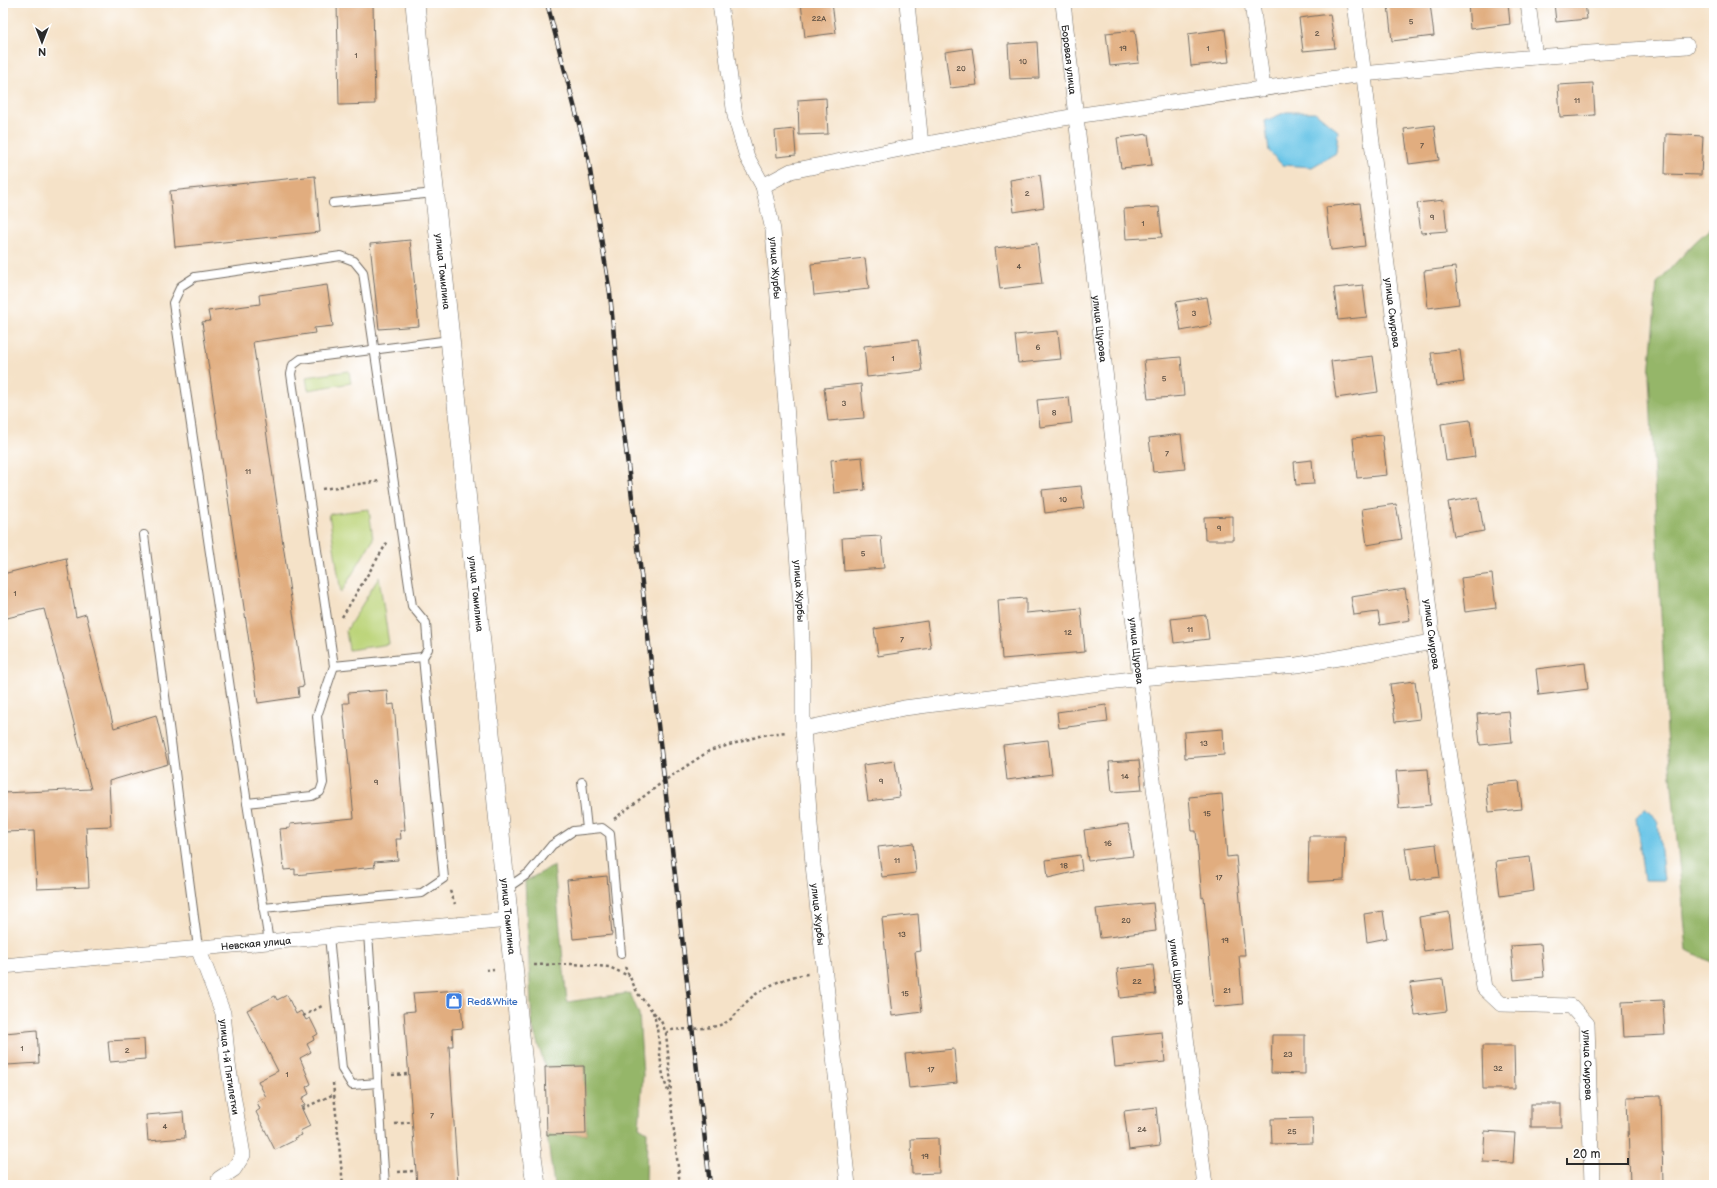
<svg xmlns="http://www.w3.org/2000/svg" width="1717" height="1188" viewBox="0 0 1717 1188" font-family="'Balsamiq Sans',sans-serif">
  <style>
    .green { fill: #bcd479; stroke: #748052 }
    .forest { fill: #95b669; stroke: #60704a }
    .water { fill: #69c5e7; stroke: #4a7889 }
    .building { fill: #e1ad7f }
    .lines { fill: none; stroke-linecap: round; stroke-linejoin: round }
    .service-casing { stroke: #726b62; stroke-width: 10 }
    .minor-casing { stroke: #726b62; stroke-width: 16 }
    .tertiary-casing { stroke: #726b62; stroke-width: 20 }
    .path { stroke: #726b62; stroke-width: 2.5; stroke-dasharray: 3 3; stroke-linecap: butt }
    .service { stroke: #fff; stroke-width: 8 }
    .minor { stroke: #fff; stroke-width: 15 }
    .tertiary { stroke: #fff; stroke-width: 19 }
    .rail-casing { stroke: #2b2b2b; stroke-width: 4.5 }
    .rail { stroke: #fff; stroke-width: 3; stroke-dasharray: 9; stroke-linecap: butt }
    .labels { text-anchor: middle; stroke-width: 3.5; stroke-linejoin: round; paint-order: stroke }
    .number-label { font-size: 8px; fill: #584c40 }
    .street-label { font-size: 10px; fill: #2b2b2b; stroke: #fff }
    .shop-label { font-size: 10px; fill: #366cbe; stroke: #fff; text-anchor: start }
  </style>
  <rect width="100%" height="100%" fill="#fff"/>
  <filter id="ink" filterUnits="userSpaceOnUse"><feTurbulence type="fractalNoise" baseFrequency=".025" numOctaves="2"/><feDisplacementMap in="SourceGraphic" scale="8" xChannelSelector="R" yChannelSelector="G"/><feConvolveMatrix kernelMatrix="1 2 1 2 8 2 1 2 1" color-interpolation-filters="sRGB"/></filter>
  <filter id="wash" filterUnits="userSpaceOnUse"><feTurbulence type="fractalNoise" baseFrequency=".012" numOctaves="4" result="noise"/><feDisplacementMap in="SourceGraphic" scale="16" xChannelSelector="R" yChannelSelector="G"/><feGaussianBlur stdDeviation="0.9" result="paint"/><feColorMatrix in="noise" values="0 0 0 0 0 0 0 0 0 0 0 0 0 0 0 0 0 1.4 0 .05"/><feComposite in="paint" operator="in"/></filter>
  <g filter="url(#wash)">
    <rect width="100%" height="100%" fill="#f5e2c8"/>
    <!-- green -->
    <g class="green">
      <polygon points="349,371 351,383 308,390 306,377"/>
      <polygon points="369,509 373,539 341,593 329,514"/>
      <polygon points="379,577 389,644 349,650 346,631"/>
    </g>
    <!-- forest -->
    <g class="forest">
      <polygon points="1714,225 1714,964 1687,950 1667,732 1649,376 1657,283 1694,243"/>
      <polygon points="554,866 567,1002 630,993 639,1014 643,1075 639,1127 647,1132 646,1185 554,1185 547,1135 586,1134 584,1066 545,1067 532,1025 525,881"/>
    </g>
    <!-- water -->
    <g class="water">
      <polygon points="1286,112 1315,112 1338,131 1336,153 1312,167 1282,165 1269,151 1265,121"/>
      <polygon points="1645,808 1658,822 1664,880 1644,880 1636,817"/>
    </g>
    <g id="blocks">
      <!-- building -->
      <g class="building">
        <polygon points="337,3 373,3 375,104 339,105"/>
        <polygon points="801,3 832,3 836,33 805,37"/>
        <polygon points="1413,3 1430,3 1434,36 1392,41 1388,5"/>
        <polygon points="1468,3 1508,3 1510,24 1470,29"/>
        <polygon points="1554,3 1585,3 1587,19 1556,22"/>
        <polygon points="1330,14 1335,48 1303,51 1299,18"/>
        <polygon points="1225,29 1229,62 1191,66 1188,34"/>
        <polygon points="1135,30 1139,63 1110,66 1106,33"/>
        <polygon points="1037,42 1039,78 1010,79 1008,44"/>
        <polygon points="972,48 977,85 950,88 945,52"/>
        <polygon points="1593,83 1595,115 1560,117 1558,85"/>
        <polygon points="826,98 828,134 799,135 798,100"/>
        <polygon points="1434,125 1439,160 1409,164 1404,129"/>
        <polygon points="794,129 796,155 777,157 775,131"/>
        <polygon points="1148,134 1152,165 1121,168 1117,138"/>
        <polygon points="1666,134 1703,136 1701,175 1665,174"/>
        <polygon points="1040,175 1044,207 1014,212 1010,180"/>
        <polygon points="315,176 320,232 175,247 170,191"/>
        <polygon points="1444,200 1447,231 1421,233 1417,203"/>
        <polygon points="1360,203 1365,246 1331,250 1326,207"/>
        <polygon points="1159,207 1162,237 1126,239 1124,209"/>
        <polygon points="410,240 419,326 379,329 370,244"/>
        <polygon points="1037,243 1042,284 1000,289 995,248"/>
        <polygon points="865,258 869,289 814,295 811,264"/>
        <polygon points="1455,267 1459,304 1428,308 1424,271"/>
        <polygon points="327,285 333,326 314,328 315,333 253,342 304,686 298,687 299,697 258,703 202,322 210,321 208,311 260,304 259,295"/>
        <polygon points="1363,285 1367,317 1338,320 1334,288"/>
        <polygon points="1207,297 1212,325 1181,331 1176,302"/>
        <polygon points="1058,331 1061,359 1018,363 1015,335"/>
        <polygon points="918,340 922,371 867,377 864,346"/>
        <polygon points="1460,350 1464,382 1436,386 1431,353"/>
        <polygon points="1373,356 1378,392 1336,398 1331,361"/>
        <polygon points="1181,357 1184,396 1148,399 1144,360"/>
        <polygon points="861,384 864,418 828,421 824,388"/>
        <polygon points="1069,397 1072,423 1040,427 1037,400"/>
        <polygon points="1470,420 1475,457 1446,461 1441,424"/>
        <polygon points="1181,434 1185,469 1153,472 1149,438"/>
        <polygon points="1382,435 1387,475 1357,478 1353,438"/>
        <polygon points="862,457 865,490 834,493 831,460"/>
        <polygon points="1312,460 1314,484 1296,485 1294,462"/>
        <polygon points="1081,486 1084,508 1045,513 1042,490"/>
        <polygon points="1478,497 1484,531 1454,536 1448,502"/>
        <polygon points="1396,504 1402,539 1367,545 1362,509"/>
        <polygon points="1233,516 1233,540 1205,540 1204,517"/>
        <polygon points="881,536 884,568 844,571 842,538"/>
        <polygon points="66,558 76,617 86,614 114,728 156,715 168,764 109,781 111,826 86,827 89,887 37,889 34,831 3,832 3,793 91,789 44,609 3,619 3,574"/>
        <polygon points="1492,574 1496,608 1465,612 1461,578"/>
        <polygon points="1405,589 1410,620 1380,625 1378,612 1354,615 1351,597"/>
        <polygon points="1026,598 1026,613 1081,608 1085,652 1002,659 998,600"/>
        <polygon points="1206,615 1209,639 1174,643 1171,619"/>
        <polygon points="927,621 931,648 878,656 874,629"/>
        <polygon points="1585,663 1588,689 1539,695 1536,669"/>
        <polygon points="1415,681 1420,719 1395,722 1390,684"/>
        <polygon points="387,690 388,705 394,704 405,830 400,830 401,839 396,839 398,860 374,862 375,867 295,875 295,869 284,870 280,829 290,828 290,824 354,818 343,703 349,703 348,693"/>
        <polygon points="1106,705 1108,722 1059,728 1057,712"/>
        <polygon points="1509,711 1512,742 1480,745 1477,714"/>
        <polygon points="1223,729 1224,755 1185,758 1184,732"/>
        <polygon points="1048,740 1052,774 1007,780 1003,745"/>
        <polygon points="1139,760 1142,790 1112,792 1109,762"/>
        <polygon points="895,761 900,797 868,801 863,765"/>
        <polygon points="1428,769 1431,805 1399,808 1396,771"/>
        <polygon points="1519,781 1522,809 1489,812 1486,784"/>
        <polygon points="1222,794 1227,857 1236,856 1245,955 1239,955 1243,1004 1214,1007 1204,897 1202,898 1196,831 1192,831 1189,797"/>
        <polygon points="1128,824 1133,856 1088,861 1084,830"/>
        <polygon points="1309,836 1345,836 1344,880 1308,882"/>
        <polygon points="913,843 916,873 882,877 878,847"/>
        <polygon points="1436,844 1440,877 1410,881 1405,848"/>
        <polygon points="1080,855 1082,870 1048,878 1046,860"/>
        <polygon points="1530,857 1534,891 1500,896 1496,861"/>
        <polygon points="607,876 612,935 573,939 567,880"/>
        <polygon points="1153,903 1156,931 1100,938 1096,909"/>
        <polygon points="1383,911 1387,938 1367,942 1364,914"/>
        <polygon points="1449,912 1453,947 1424,951 1419,917"/>
        <polygon points="918,914 921,951 915,952 922,1012 892,1016 882,918"/>
        <polygon points="1541,944 1544,977 1514,980 1511,946"/>
        <polygon points="1153,965 1156,994 1120,998 1117,969"/>
        <polygon points="1443,979 1447,1011 1415,1015 1410,983"/>
        <polygon points="460,990 463,1028 452,1029 453,1046 449,1046 458,1185 417,1185 404,1012 415,1011 413,993"/>
        <polygon points="287,995 296,1014 301,1011 306,1020 310,1018 318,1034 313,1037 314,1040 307,1044 311,1052 300,1058 311,1084 306,1087 309,1094 302,1098 305,1105 301,1107 310,1126 300,1131 302,1135 294,1138 295,1140 275,1150 256,1112 260,1109 257,1102 266,1097 258,1081 278,1071 247,1010 275,996 277,1000"/>
        <polygon points="1663,1000 1665,1035 1624,1037 1622,1002"/>
        <polygon points="37,1030 39,1063 7,1065 5,1033"/>
        <polygon points="1162,1032 1165,1062 1115,1067 1112,1037"/>
        <polygon points="1272,1035 1305,1035 1305,1074 1271,1073"/>
        <polygon points="144,1039 145,1059 110,1062 108,1041"/>
        <polygon points="1482,1046 1514,1046 1515,1089 1483,1089"/>
        <polygon points="954,1049 957,1083 909,1088 905,1054"/>
        <polygon points="584,1066 586,1134 547,1135 545,1067"/>
        <polygon points="1661,1096 1663,1185 1630,1185 1627,1097"/>
        <rect x="1531" y="1104" width="30" height="23"/>
        <polygon points="1156,1107 1160,1146 1129,1150 1124,1111"/>
        <polygon points="183,1112 185,1138 148,1141 146,1115"/>
        <polygon points="1312,1118 1313,1143 1272,1144 1271,1119"/>
        <polygon points="1485,1131 1515,1133 1513,1163 1483,1162"/>
        <polygon points="938,1138 939,1173 912,1174 911,1139"/>
      </g>
    </g>
  </g>
  <g filter="url(#ink)">
    <use href="#blocks" fill-opacity="0" stroke="#726b62" stroke-width="1"/>
    <g class="lines">
      <!-- service casing -->
      <g class="service-casing">
        <g id="service">
          <polyline points="333,203 435,193"/>
          <polyline points="144,535 198,948"/>
          <polyline points="334,666 423,657"/>
          <polyline points="582,782 587,829"/>
          <polyline points="247,803 173,303 181,286 195,277 341,256 354,261 363,272 412,606 426,623 428,649 423,657 444,878 422,893 263,908"/>
          <polyline points="507,888 529,873 552,845 573,831 602,828 610,834 621,954"/>
          <polyline points="368,933 385,1185"/>
          <polyline points="329,936 342,1069 352,1085 378,1083"/>
          <polyline points="269,942 247,803 312,796 320,792 323,783 317,716 334,666 291,374 293,365 301,359 450,340"/>
        </g>
      </g>
      <!-- minor casing -->
      <g class="minor-casing">
        <g id="minor">
          <path id="s1" d="M720 3 735 116 747 157 763 186 773 230 801 606 803 677V729L813 865 848 1185"/>
          <polyline points="907,3 921,145"/>
          <path id="s2" d="M1063 3 1140 678 1205 1185"/>
          <polyline points="1252,3 1263,89"/>
          <path id="s3" d="M1355 3 1433 642 1484 988 1501 1004 1571 1006 1587 1024 1592 1185"/>
          <polyline points="1528,3 1535,57"/>
          <polyline points="763,186 791,171 921,145 1075,116 1363,74 1535,57 1687,46"/>
          <polyline points="803,729 904,708 1140,678 1297,665 1433,642"/>
          <path id="s4" d="M198 948 223 1013 228 1064 243 1155 234 1169 219 1179"/>
          <path id="s5" d="M3 966 509 920"/>
        </g>
      </g>
      <!-- tertiary casing -->
      <g class="tertiary-casing">
        <g id="tertiary">
          <path id="s6" d="M415 3 421 66C461 429 497 793 532 1156L536 1185"/>
        </g>
      </g>
      <!-- path -->
      <g class="path">
        <polyline points="322,489 381,481"/>
        <polyline points="342,617 388,541"/>
        <polyline points="614,819 664,781 709,751 763,735 786,732"/>
        <polyline points="450,891 455,904"/>
        <polyline points="534,965 572,964 609,967 629,976"/>
        <polyline points="625,967 638,994 661,1021 666,1033 671,1084 670,1095 680,1185"/>
        <polyline points="486,970 494,969"/>
        <path d="M653 1012C662 1039 657 1070 670 1095"/>
        <polyline points="303,1016 322,1006"/>
        <path d="M666 1033 671 1030C684 1029 709 1029 720 1025 734 1021 741 1006 752 997 768 985 788 976 808 974"/>
        <polyline points="392,1075 409,1074"/>
        <polyline points="333,1083 343,1185"/>
        <polyline points="302,1109 334,1094"/>
        <polyline points="395,1124 412,1122"/>
        <polyline points="398,1172 415,1171"/>
      </g>
      <!-- service -->
      <use href="#service" class="service"/>
      <!-- minor -->
      <use href="#minor" class="minor"/>
      <!-- tertiary -->
      <use href="#tertiary" class="tertiary"/>
      <!-- rail casing -->
      <g class="rail-casing">
        <polyline id="rail" points="547,3 588,158 610,293 620,401 636,530 710,1185"/>
      </g>
      <!-- rail -->
      <use href="#rail" class="rail"/>
    </g>
  </g>
  <!-- icons -->
  <defs>
    <g id="shop-square" transform="scale(0.9)"><rect x="-9" y="-9" width="18" height="18" rx="4" fill="#3f7fe0" stroke="#fff"/><path d="M-5-2.5h2.3a2.7 3.5 0 0 1 5.4 0H5L5.5 6h-11ZM-1.5-2.5h3a1.5 2.3 0 0 0-3 0Z" fill="#fff"/></g>
  </defs>
  <g fill-rule="evenodd">
    <use href="#shop-square" x="454" y="1001"/>
  </g>
  <g class="labels">
    <!-- number labels -->
    <g class="number-label">
      <text x="819" y="21">22А</text>
      <text x="1411" y="24">5</text>
      <text x="1317" y="36">2</text>
      <text x="1123" y="51">19</text>
      <text x="1208" y="51">1</text>
      <text x="356" y="58">1</text>
      <text x="1023" y="64">10</text>
      <text x="961" y="71">20</text>
      <text x="1577" y="103">11</text>
      <text x="1422" y="148">7</text>
      <text x="1027" y="196">2</text>
      <text x="1432" y="220">9</text>
      <text x="1143" y="226">1</text>
      <text x="1019" y="269">4</text>
      <text x="1194" y="316">3</text>
      <text x="1038" y="350">6</text>
      <text x="893" y="361">1</text>
      <text x="1164" y="381">5</text>
      <text x="844" y="406">3</text>
      <text x="1054" y="415">8</text>
      <text x="1167" y="456">7</text>
      <text x="248" y="474">11</text>
      <text x="1063" y="502">10</text>
      <text x="1219" y="531">9</text>
      <text x="863" y="556">5</text>
      <text x="15" y="596">1</text>
      <text x="1190" y="632">11</text>
      <text x="1068" y="635">12</text>
      <text x="902" y="642">7</text>
      <text x="1204" y="746">13</text>
      <text x="1125" y="779">14</text>
      <text x="881" y="784">9</text>
      <text x="376" y="785">9</text>
      <text x="1207" y="816">15</text>
      <text x="1108" y="846">16</text>
      <text x="897" y="863">11</text>
      <text x="1064" y="868">18</text>
      <text x="1219" y="880">17</text>
      <text x="1126" y="923">20</text>
      <text x="902" y="937">13</text>
      <text x="1225" y="943">19</text>
      <text x="1137" y="984">22</text>
      <text x="1227" y="993">21</text>
      <text x="905" y="996">15</text>
      <text x="22" y="1051">1</text>
      <text x="127" y="1053">2</text>
      <text x="1288" y="1057">23</text>
      <text x="1498" y="1071">32</text>
      <text x="931" y="1072">17</text>
      <text x="287" y="1077">1</text>
      <text x="432" y="1118">7</text>
      <text x="165" y="1129">4</text>
      <text x="1142" y="1132">24</text>
      <text x="1292" y="1134">25</text>
      <text x="925" y="1159">19</text>
    </g>
    <!-- street labels -->
    <g class="street-label">
      <text dy="4" stroke="none"><textPath href="#s2" startOffset="57">Боровая улица</textPath></text>
      <text dy="4" stroke="none"><textPath href="#s1" startOffset="273">улица Журбы</textPath></text>
      <text dy="4" stroke="none"><textPath href="#s6" startOffset="270">улица Томилина</textPath></text>
      <text dy="4" stroke="none"><textPath href="#s3" startOffset="312">улица Смурова</textPath></text>
      <text dy="4" stroke="none"><textPath href="#s2" startOffset="328">улица Щурова</textPath></text>
      <text dy="4" stroke="none"><textPath href="#s1" startOffset="597">улица Журбы</textPath></text>
      <text dy="4" stroke="none"><textPath href="#s6" startOffset="594">улица Томилина</textPath></text>
      <text dy="4" stroke="none"><textPath href="#s3" startOffset="636">улица Смурова</textPath></text>
      <text dy="4" stroke="none"><textPath href="#s2" startOffset="652">улица Щурова</textPath></text>
      <text dy="4" stroke="none"><textPath href="#s1" startOffset="921">улица Журбы</textPath></text>
      <text dy="4" stroke="none"><textPath href="#s6" startOffset="918">улица Томилина</textPath></text>
      <text dy="4" stroke="none"><textPath href="#s5" startOffset="254">Невская улица</textPath></text>
      <text dy="4" stroke="none"><textPath href="#s2" startOffset="976">улица Щурова</textPath></text>
      <text dy="4" stroke="none"><textPath href="#s3" startOffset="1152">улица Смурова</textPath></text>
      <text dy="4" stroke="none"><textPath href="#s4" startOffset="124">улица 1-й Пятилетки</textPath></text>
    </g>
    <!-- shop labels -->
    <g class="shop-label">
      <text x="467" y="1005">Red&amp;White</text>
    </g>
  </g>
  <!-- margin -->
  <rect width="1717" height="1188" fill="none" stroke="#fff" stroke-width="16"/>
  <!-- north arrow -->
  <g transform="translate(42 42) rotate(180)" stroke="#ffffff" stroke-width="3" paint-order="stroke">
  <path d="M0-3L7 15L0 10L-7 15Z" fill="#2b2b2b"/>
  <text y="-6" font-size="11" font-weight="bold" text-anchor="middle" fill="#2b2b2b">N</text>
  </g>
  <!-- scale -->
  <path d="M1567 1158v6h61v-6" fill="none" stroke="#2b2b2b" stroke-width="2"/>
  <text x="1573" y="1158" font-size="12" fill="#2b2b2b" stroke="#ffffff" stroke-width="3" paint-order="stroke">20 m</text>
</svg>
